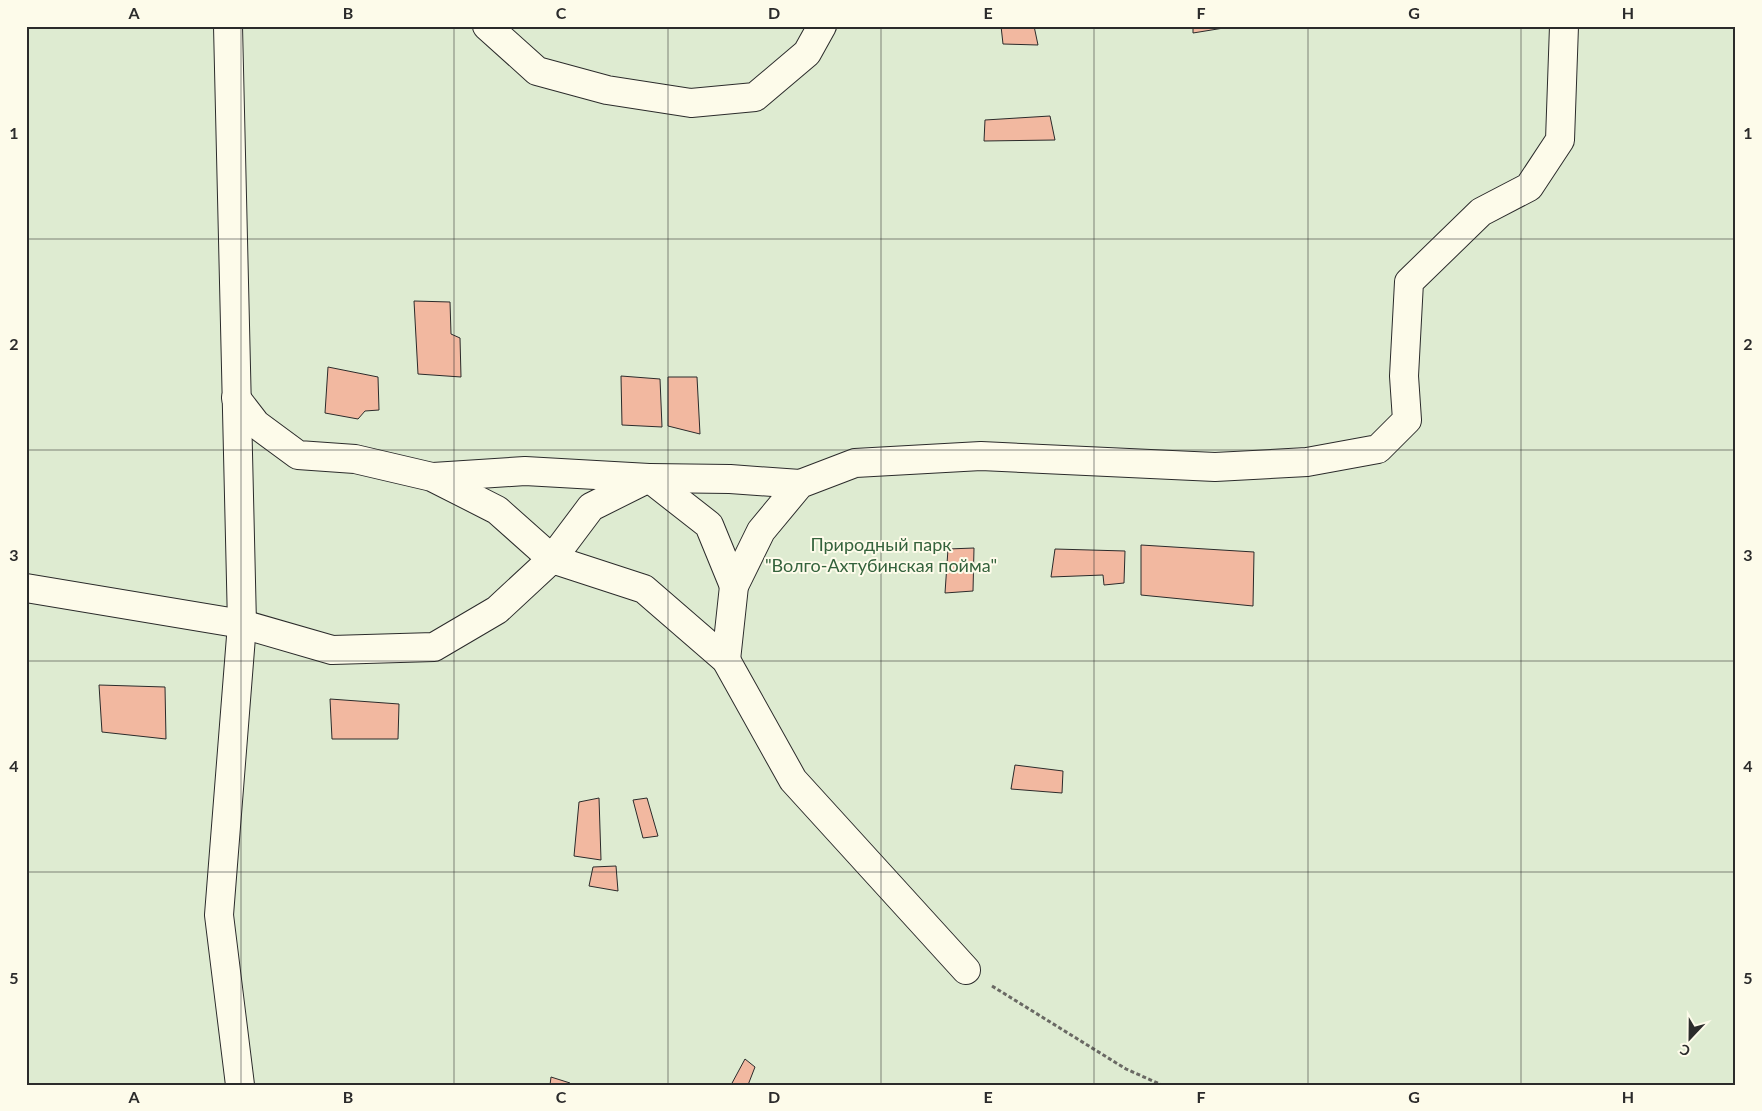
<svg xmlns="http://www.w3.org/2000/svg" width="1762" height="1111" viewBox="0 0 1762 1111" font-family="Lato,sans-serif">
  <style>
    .green { fill: #deebd1; stroke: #74746e }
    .building { fill: #f2b8a0; stroke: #2b2b2b }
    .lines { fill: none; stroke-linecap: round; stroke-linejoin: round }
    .minor-casing { stroke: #2b2b2b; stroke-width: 30 }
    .path { stroke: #6a6964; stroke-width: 3; stroke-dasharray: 4 2.5; stroke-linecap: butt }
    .minor { stroke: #fdfbea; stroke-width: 28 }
    .grid { fill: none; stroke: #2b2b2b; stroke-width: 1; stroke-opacity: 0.55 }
    .labels { text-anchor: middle; stroke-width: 4; stroke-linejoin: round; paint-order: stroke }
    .park-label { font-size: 18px; fill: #34623c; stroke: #fdfbea }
    .neatline { fill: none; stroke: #2b2b2b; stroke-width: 2 }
    .grid-label { font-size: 16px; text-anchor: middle; font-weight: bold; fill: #2b2b2b }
  </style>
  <rect width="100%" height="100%" fill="#fdfbea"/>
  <!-- green -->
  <rect class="green" x="26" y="26" width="1710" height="1059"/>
  <!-- building -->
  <g class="building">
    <polygon points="1001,26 1034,26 1038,45 1003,44"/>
    <polygon points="1193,26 1236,26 1193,33"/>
    <polygon points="1050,116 1055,140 984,141 985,120"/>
    <polygon points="414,301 450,302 451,334 460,338 461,377 418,374"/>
    <polygon points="328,367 378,377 379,410 365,411 358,419 325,413"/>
    <polygon points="621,376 660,379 662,427 622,425"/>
    <polygon points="668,377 697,377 700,434 668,426"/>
    <polygon points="1141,545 1254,552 1253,606 1141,595"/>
    <polygon points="974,548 973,591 945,593 948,549"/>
    <polygon points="1055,549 1125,551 1124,583 1104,585 1103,575 1051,577"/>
    <polygon points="99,685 165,687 166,739 102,732"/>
    <polygon points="330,699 399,704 398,739 332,739"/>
    <polygon points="1015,765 1063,771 1062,793 1011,789"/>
    <polygon points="599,798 601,860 574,856 579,802"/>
    <polygon points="647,798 658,836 643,838 633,800"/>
    <polygon points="616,866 618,891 589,886 593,867"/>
    <polygon points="745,1059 755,1067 748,1085 731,1085"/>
    <polygon points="551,1077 570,1083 570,1085 550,1085"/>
  </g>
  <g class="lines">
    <!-- minor casing -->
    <g class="minor-casing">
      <g id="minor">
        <polyline points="228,26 242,624 219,915 240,1085"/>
        <polyline points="487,26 537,71 607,90 691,103 755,97 807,53 822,26"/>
        <polyline points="236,398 256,424 298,455 355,459 432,477 497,510 552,559 591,507 649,478 730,479 800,484"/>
        <polyline points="433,477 525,471 649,478 709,525 734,586"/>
        <polyline points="26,588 242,624 332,650 434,647 497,610 552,559 644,589 726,660 793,780 966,970"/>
        <polyline points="726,660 734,586 761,531 800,484 855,463 981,456 1215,467 1307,462 1378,449 1407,420 1404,376 1409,282 1481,212 1529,187 1560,140 1564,26"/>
      </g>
    </g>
    <!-- path -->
    <polyline class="path" points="992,986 1126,1069 1162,1085"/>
    <!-- minor -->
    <use href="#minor" class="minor"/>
  </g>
  <!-- grid -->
  <path class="grid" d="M241 26V1085M454 26V1085M668 26V1085M881 26V1085M1094 26V1085M1308 26V1085M1521 26V1085M26 239H1736M26 450H1736M26 661H1736M26 872H1736"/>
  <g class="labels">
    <!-- park labels -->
    <g class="park-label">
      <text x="881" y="551">Природный парк<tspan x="881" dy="21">"Волго-Ахтубинская пойма"</tspan></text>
    </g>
  </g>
  <!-- border -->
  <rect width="1762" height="1111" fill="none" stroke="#fdfbea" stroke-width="55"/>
  <!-- north arrow -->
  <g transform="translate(1690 1038) rotate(202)" stroke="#fdfbea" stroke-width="4" paint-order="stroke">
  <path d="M0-4L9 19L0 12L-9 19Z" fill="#2b2b2b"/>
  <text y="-8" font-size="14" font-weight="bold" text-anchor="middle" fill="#2b2b2b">С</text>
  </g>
  <rect x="28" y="28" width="1706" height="1056" class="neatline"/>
  <g class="grid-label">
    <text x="134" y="19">A</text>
    <text x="348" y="19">B</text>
    <text x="561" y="19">C</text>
    <text x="774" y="19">D</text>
    <text x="988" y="19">E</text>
    <text x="1201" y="19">F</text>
    <text x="1414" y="19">G</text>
    <text x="1628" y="19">H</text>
    <text x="14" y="139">1</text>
    <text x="1748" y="139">1</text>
    <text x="14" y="350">2</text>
    <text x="1748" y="350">2</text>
    <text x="14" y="561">3</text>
    <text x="1748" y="561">3</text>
    <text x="14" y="772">4</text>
    <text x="1748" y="772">4</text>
    <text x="14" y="984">5</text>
    <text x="1748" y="984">5</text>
    <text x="134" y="1103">A</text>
    <text x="348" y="1103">B</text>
    <text x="561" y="1103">C</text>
    <text x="774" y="1103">D</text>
    <text x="988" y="1103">E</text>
    <text x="1201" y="1103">F</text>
    <text x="1414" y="1103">G</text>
    <text x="1628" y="1103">H</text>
  </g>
</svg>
